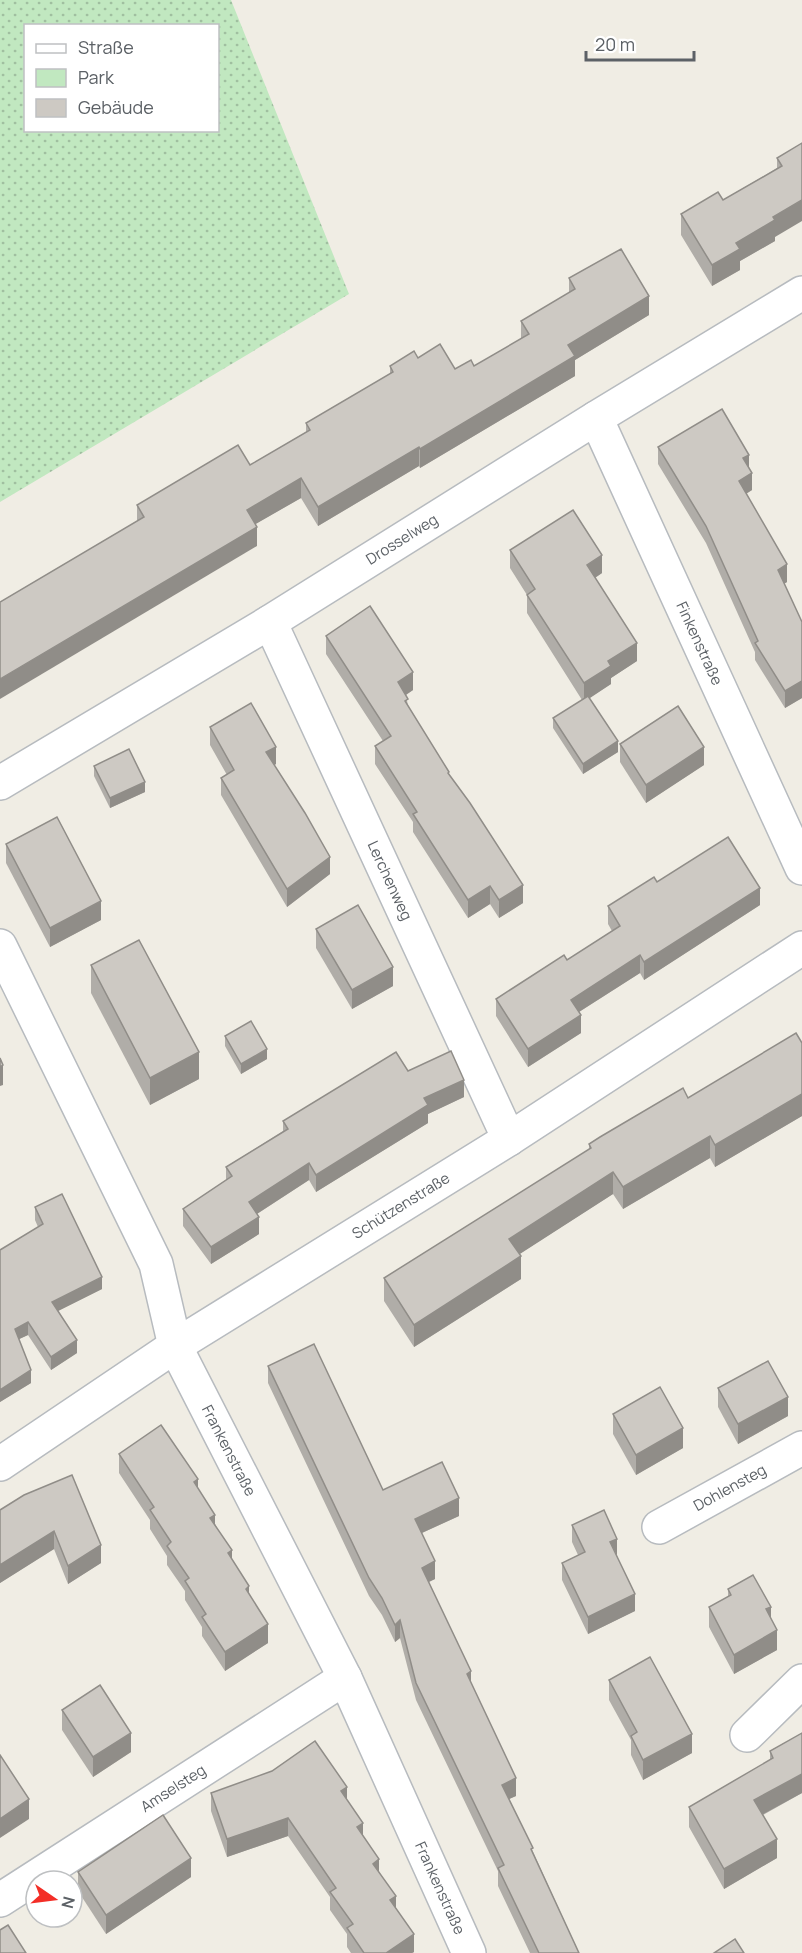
<svg xmlns="http://www.w3.org/2000/svg" width="802" height="1953" viewBox="0 0 802 1953" font-family="Manrope,sans-serif">
  <style>
    .green { fill: url(#green-dots); fill-rule: evenodd }
    .lines { fill: none; stroke-linecap: round; stroke-linejoin: round }
    .minor-casing { stroke: #b7bbbf; stroke-width: 36 }
    .minor { stroke: #fff; stroke-width: 33 }
    .wall { fill: #b0ada8 }
    .shaded-wall { fill: #908d88 }
    .building { fill: #cdc9c3; stroke: #908d88; stroke-width: 1.5 }
    .labels { text-anchor: middle; stroke-width: 6; stroke-linejoin: round; paint-order: stroke }
    .street-label { font-size: 15px; fill: #5c6166; stroke: #fff }
  </style>
  <defs>
    <pattern id="green-dots" width="8" height="8" patternUnits="userSpaceOnUse" patternTransform="scale(1.5)"><rect width="8" height="8" fill="#c1e8c0"/><path d="M2 2h.1M6 6h.1" fill="none" stroke="#a0bfa0" stroke-width="1.8" stroke-linecap="round"/></pattern>
  </defs>
  <rect width="100%" height="100%" fill="#f0ede4"/>
  <!-- green -->
  <path class="green" d="M0 0H231L349 294 0 502ZM26 26H218V130H26Z"/>
  <g class="lines">
    <!-- minor casing -->
    <g class="minor-casing">
      <g id="minor">
        <path id="s1" d="M596 418 802 868"/>
        <path id="s2" d="M270 622 509 1139"/>
        <path id="s3" d="M0 783 270 622 596 418 802 293"/>
        <path id="s4" d="M0 946 156 1264 175 1346 345 1678 469 1953"/>
        <path id="s5" d="M0 1464 175 1346 509 1139 802 948"/>
        <path id="s6" d="M659 1527 802 1448"/>
        <polyline points="747,1735 802,1681"/>
        <path id="s7" d="M0 1900 345 1678"/>
      </g>
    </g>
    <!-- minor -->
    <use href="#minor" class="minor"/>
  </g>
  <!-- wall -->
  <g class="wall">
    <polygon points="802,143 775,237 775,241 740,261 740,270 712,286 681,235 681,214 723,200 777,168 777,158"/>
    <polygon points="569,278 649,315 575,360 575,376 420,468 419,466 318,526 301,498 255,524 257,546 137,521 137,505 250,465 306,432 306,423 390,374 390,366 418,358 455,369 474,366 521,339 521,321 569,293"/>
    <polygon points="658,447 749,467 752,490 746,494 787,582 784,584 802,622 802,698 785,708 755,660 755,652 706,543 658,464"/>
    <polygon points="510,550 602,573 595,578 637,661 611,678 611,684 589,698 618,752 583,774 553,728 553,718 582,700 527,613 527,595 510,568"/>
    <polygon points="326,636 413,690 406,695 408,706 449,775 523,903 499,918 490,904 468,918 413,832 413,822 375,764 375,746 383,741 326,654"/>
    <polygon points="210,727 276,764 274,765 330,874 287,907 221,795 221,778 227,775 210,745"/>
    <polygon points="620,744 704,765 646,803 620,762"/>
    <polygon points="94,766 145,792 110,808 94,776"/>
    <polygon points="6,844 101,920 50,947 6,863"/>
    <polygon points="657,882 760,905 644,980 640,973 579,1012 581,1033 528,1067 496,1016 496,999 567,960 612,931 608,924 608,906"/>
    <polygon points="316,929 393,986 352,1009 316,948"/>
    <polygon points="91,965 199,1079 150,1105 91,993"/>
    <polygon points="225,1036 267,1059 241,1074 225,1046"/>
    <polygon points="802,1043 802,1116 715,1167 710,1158 623,1209 613,1194 519,1254 521,1279 414,1347 384,1301 384,1278 589,1150 589,1144 688,1098"/>
    <polygon points="408,1071 464,1097 428,1114 428,1123 316,1192 309,1180 257,1214 259,1234 211,1264 183,1226 183,1209 226,1180 226,1167 283,1131 283,1121"/>
    <polygon points="35,1207 102,1289 58,1311 77,1353 51,1370 28,1335 19,1339 31,1383 0,1402 0,1250 38,1227 35,1220"/>
    <polygon points="268,1366 383,1490 459,1516 422,1533 435,1579 429,1582 516,1796 509,1799 579,1953 530,1953 498,1886 498,1871 416,1700 400,1638 395,1642 382,1615 369,1596 268,1383"/>
    <polygon points="718,1388 788,1416 738,1444 718,1407"/>
    <polygon points="613,1414 683,1448 636,1475 613,1434"/>
    <polygon points="119,1454 198,1488 249,1595 268,1643 225,1671 202,1636 202,1627 185,1600 185,1591 167,1565 167,1556 150,1529 150,1520 119,1473"/>
    <polygon points="24,1495 101,1563 68,1584 54,1549 0,1583 0,1510"/>
    <polygon points="572,1525 617,1556 635,1611 588,1634 562,1580 562,1563 578,1555 572,1542"/>
    <polygon points="728,1589 771,1619 777,1650 734,1674 709,1627 709,1607 728,1597"/>
    <polygon points="609,1680 692,1753 643,1780 631,1755 631,1740 609,1700"/>
    <polygon points="62,1710 131,1752 93,1777 62,1730"/>
    <polygon points="802,1733 802,1793 763,1815 777,1858 724,1889 689,1827 689,1807 770,1760 770,1751"/>
    <polygon points="211,1793 347,1800 396,1909 414,1952 412,1953 351,1953 347,1947 347,1934 330,1910 330,1897 288,1836 227,1857 211,1811"/>
    <polygon points="78,1872 191,1877 106,1934 78,1891"/>
  </g>
  <!-- shaded-wall -->
  <g class="shaded-wall">
    <polygon points="802,200 802,221 775,237 775,241 740,261 740,270 712,286 712,265 736,243 773,217"/>
    <polygon points="649,296 649,315 575,360 575,376 420,468 420,449 568,345"/>
    <polygon points="419,447 419,466 318,526 318,507"/>
    <polygon points="749,455 749,472 743,458"/>
    <polygon points="752,473 752,490 739,498 739,481"/>
    <polygon points="301,478 301,498 247,529 247,510"/>
    <polygon points="257,527 257,546 0,699 0,679"/>
    <polygon points="602,555 602,573 587,583 587,565"/>
    <polygon points="787,564 787,582 778,587 778,570"/>
    <polygon points="637,643 637,661 611,678 611,684 584,702 584,683 608,661"/>
    <polygon points="413,672 413,690 398,700 398,682"/>
    <polygon points="802,681 802,698 785,708 785,691"/>
    <polygon points="618,741 618,752 583,774 583,764"/>
    <polygon points="276,747 276,764 266,770 266,752"/>
    <polygon points="704,747 704,765 646,803 646,785"/>
    <polygon points="145,782 145,792 110,808 110,798"/>
    <polygon points="330,857 330,874 287,907 287,889"/>
    <polygon points="523,885 523,903 499,918 499,900"/>
    <polygon points="490,886 490,904 468,918 468,900"/>
    <polygon points="760,888 760,905 644,980 644,962"/>
    <polygon points="101,901 101,920 50,947 50,928"/>
    <polygon points="640,955 640,973 571,1017 571,1000"/>
    <polygon points="393,967 393,986 352,1009 352,990"/>
    <polygon points="581,1015 581,1033 528,1067 528,1049"/>
    <polygon points="267,1049 267,1059 241,1074 241,1064"/>
    <polygon points="199,1052 199,1079 150,1105 150,1078"/>
    <polygon points="3,1065 3,1085 0,1086 0,1067"/>
    <polygon points="464,1080 464,1097 428,1114 428,1123 316,1192 316,1175 424,1098"/>
    <polygon points="802,1094 802,1116 715,1167 715,1145"/>
    <polygon points="710,1136 710,1158 623,1209 623,1187"/>
    <polygon points="309,1163 309,1180 249,1219 249,1202"/>
    <polygon points="613,1172 613,1194 509,1261 509,1239"/>
    <polygon points="259,1217 259,1234 211,1264 211,1247"/>
    <polygon points="521,1256 521,1279 414,1347 414,1325"/>
    <polygon points="102,1277 102,1289 52,1314 52,1302"/>
    <polygon points="28,1322 28,1335 15,1341 15,1329"/>
    <polygon points="77,1340 77,1353 51,1370 51,1357"/>
    <polygon points="31,1370 31,1383 0,1402 0,1390"/>
    <polygon points="788,1397 788,1416 738,1444 738,1424"/>
    <polygon points="683,1428 683,1448 636,1475 636,1455"/>
    <polygon points="198,1479 198,1499 194,1482"/>
    <polygon points="459,1498 459,1516 415,1536 415,1519"/>
    <polygon points="215,1515 215,1534 210,1518"/>
    <polygon points="54,1531 54,1549 0,1583 0,1565"/>
    <polygon points="617,1539 617,1556 610,1542"/>
    <polygon points="101,1545 101,1563 68,1584 68,1566"/>
    <polygon points="232,1550 232,1570 228,1553"/>
    <polygon points="435,1561 435,1579 422,1585 422,1568"/>
    <polygon points="249,1586 249,1605 246,1589"/>
    <polygon points="635,1594 635,1611 588,1634 588,1617"/>
    <polygon points="771,1607 771,1626 766,1609"/>
    <polygon points="400,1620 400,1638 395,1642 395,1625"/>
    <polygon points="268,1624 268,1643 225,1671 225,1652"/>
    <polygon points="777,1630 777,1650 734,1674 734,1655"/>
    <polygon points="471,1671 471,1689 467,1674"/>
    <polygon points="131,1733 131,1752 93,1777 93,1757"/>
    <polygon points="692,1734 692,1753 643,1780 643,1760"/>
    <polygon points="802,1774 802,1793 754,1819 754,1800"/>
    <polygon points="516,1778 516,1796 502,1802 502,1785"/>
    <polygon points="347,1787 347,1805 341,1791"/>
    <polygon points="29,1799 29,1819 0,1838 0,1819"/>
    <polygon points="288,1818 288,1836 227,1857 227,1839"/>
    <polygon points="363,1823 363,1841 357,1827"/>
    <polygon points="777,1839 777,1858 724,1889 724,1869"/>
    <polygon points="191,1858 191,1877 106,1934 106,1915"/>
    <polygon points="379,1859 379,1877 373,1864"/>
    <polygon points="396,1896 396,1914 390,1900"/>
    <polygon points="414,1934 414,1952 412,1953 386,1953"/>
  </g>
  <!-- building -->
  <g class="building">
    <polygon points="802,143 802,200 773,217 775,220 736,243 740,249 712,265 681,214 718,192 723,200 782,166 777,158"/>
    <polygon points="621,249 649,296 568,345 575,356 420,449 419,447 318,507 301,478 247,510 257,527 0,679 0,602 144,517 137,505 238,445 250,465 310,430 306,423 393,372 390,366 414,351 418,358 440,344 455,369 471,360 474,366 529,334 521,321 575,289 569,278"/>
    <polygon points="722,409 749,455 743,458 752,473 739,481 787,564 778,570 802,622 802,681 785,691 755,643 758,641 706,526 658,447"/>
    <polygon points="573,510 602,555 587,565 637,643 608,661 611,666 584,683 527,595 535,589 510,550"/>
    <polygon points="370,606 413,672 398,682 408,699 405,701 449,772 448,773 470,803 523,885 499,900 490,886 468,900 413,814 417,812 375,746 391,736 326,636"/>
    <polygon points="588,696 618,741 583,764 553,718"/>
    <polygon points="251,703 276,747 266,752 305,813 330,857 287,889 221,778 234,770 210,727"/>
    <polygon points="678,706 704,747 646,785 620,744"/>
    <polygon points="129,749 145,782 110,798 94,766"/>
    <polygon points="57,817 101,901 50,928 6,844"/>
    <polygon points="728,837 760,888 644,962 640,955 571,1000 581,1015 528,1049 496,999 564,955 567,960 620,926 608,906 654,877 657,882"/>
    <polygon points="358,905 393,967 352,990 316,929"/>
    <polygon points="139,940 199,1052 150,1078 91,965"/>
    <polygon points="251,1021 267,1049 241,1064 225,1036"/>
    <polygon points="796,1033 802,1043 802,1094 715,1145 710,1136 623,1187 613,1172 509,1239 521,1256 414,1325 384,1278 591,1148 589,1144 600,1137 683,1088 688,1098"/>
    <polygon points="451,1051 464,1080 424,1098 428,1105 316,1175 309,1163 249,1202 259,1217 211,1247 183,1209 232,1176 226,1167 288,1129 283,1121 396,1052 408,1071"/>
    <polygon points="0,1058 3,1065 0,1067"/>
    <polygon points="62,1194 102,1277 52,1302 77,1340 51,1357 28,1322 15,1329 31,1370 0,1390 0,1250 43,1224 35,1207"/>
    <polygon points="314,1344 383,1490 442,1462 459,1498 415,1519 435,1561 422,1568 471,1671 467,1674 516,1778 502,1785 533,1848 531,1849 579,1953 539,1953 498,1868 504,1865 416,1683 400,1620 395,1625 382,1598 369,1578 268,1366"/>
    <polygon points="768,1361 788,1397 738,1424 718,1388"/>
    <polygon points="660,1387 683,1428 636,1455 613,1414"/>
    <polygon points="161,1425 198,1479 194,1482 215,1515 210,1518 232,1550 228,1553 249,1586 246,1589 268,1624 225,1652 202,1617 206,1614 185,1581 189,1578 167,1546 171,1542 150,1510 154,1507 119,1454"/>
    <polygon points="72,1475 101,1545 68,1566 54,1531 0,1565 0,1510 24,1495"/>
    <polygon points="604,1510 617,1539 610,1542 635,1594 588,1617 562,1563 585,1552 572,1525"/>
    <polygon points="753,1575 771,1607 766,1609 777,1630 734,1655 709,1607 731,1595 728,1589"/>
    <polygon points="650,1657 692,1734 643,1760 631,1736 637,1732 609,1680"/>
    <polygon points="100,1685 131,1733 93,1757 62,1710"/>
    <polygon points="802,1733 802,1774 754,1800 777,1839 724,1869 689,1807 773,1758 770,1751"/>
    <polygon points="315,1741 347,1787 341,1791 363,1823 357,1827 379,1859 373,1864 396,1896 390,1900 414,1934 386,1953 364,1953 347,1928 353,1924 330,1892 336,1888 288,1818 227,1839 211,1793 272,1771"/>
    <polygon points="0,1755 29,1799 0,1819"/>
    <polygon points="163,1815 191,1858 106,1915 78,1872"/>
    <polygon points="8,1925 26,1953 0,1953 0,1930"/>
    <polygon points="735,1939 744,1953 714,1953"/>
  </g>
  <g class="labels">
    <!-- street labels -->
    <g class="street-label">
      <text dy="5" stroke="none"><textPath href="#s3" startOffset="470">Drosselweg</textPath></text>
      <text dy="5" stroke="none"><textPath href="#s1" startOffset="248">Finkenstraße</textPath></text>
      <text dy="5" stroke="none"><textPath href="#s2" startOffset="285">Lerchenweg</textPath></text>
      <text dy="5" stroke="none"><textPath href="#s5" startOffset="477">Schützenstraße</textPath></text>
      <text dy="5" stroke="none"><textPath href="#s4" startOffset="556">Frankenstraße</textPath></text>
      <text dy="5" stroke="none"><textPath href="#s6" startOffset="81">Dohlensteg</textPath></text>
      <text dy="5" stroke="none"><textPath href="#s7" startOffset="206">Amselsteg</textPath></text>
      <text dy="5" stroke="none"><textPath href="#s4" startOffset="1042">Frankenstraße</textPath></text>
    </g>
  </g>
  <!-- legend -->
  <rect x="24" y="24" width="195" height="108" fill="#ffffff" stroke="#bec0c2" stroke-width="1.5"/>
  <rect x="36" y="44" width="30" height="9" fill="#ffffff" stroke="#bec0c2" stroke-width="1.5"/>
  <text x="78" y="54" font-size="18" fill="#5c6166">Straße</text>
  <rect x="36" y="69" width="30" height="18" fill="#c1e8c0" stroke="#bec0c2" stroke-width="1.5"/>
  <text x="78" y="84" font-size="18" fill="#5c6166">Park</text>
  <rect x="36" y="99" width="30" height="18" fill="#cdc9c3" stroke="#bec0c2" stroke-width="1.5"/>
  <text x="78" y="114" font-size="18" fill="#5c6166">Gebäude</text>
  <!-- north arrow -->
  <g transform="translate(54 1899) rotate(104)"><circle r="28" fill="#ffffff" stroke="#bec0c2" stroke-width="1.5"/>
  <path d="M0-4.5L10 22L0 15L-10 22Z" fill="#f32e27"/>
  <text y="-9" font-size="16" font-weight="bold" text-anchor="middle" fill="#5c6166">N</text>
  </g>
  <!-- scale -->
  <path d="M586 51v9h108v-9" fill="none" stroke="#5c6166" stroke-width="3"/>
  <text x="595" y="51" font-size="18" fill="#5c6166" stroke="#ffffff" stroke-width="4.5" paint-order="stroke">20 m</text>
</svg>
